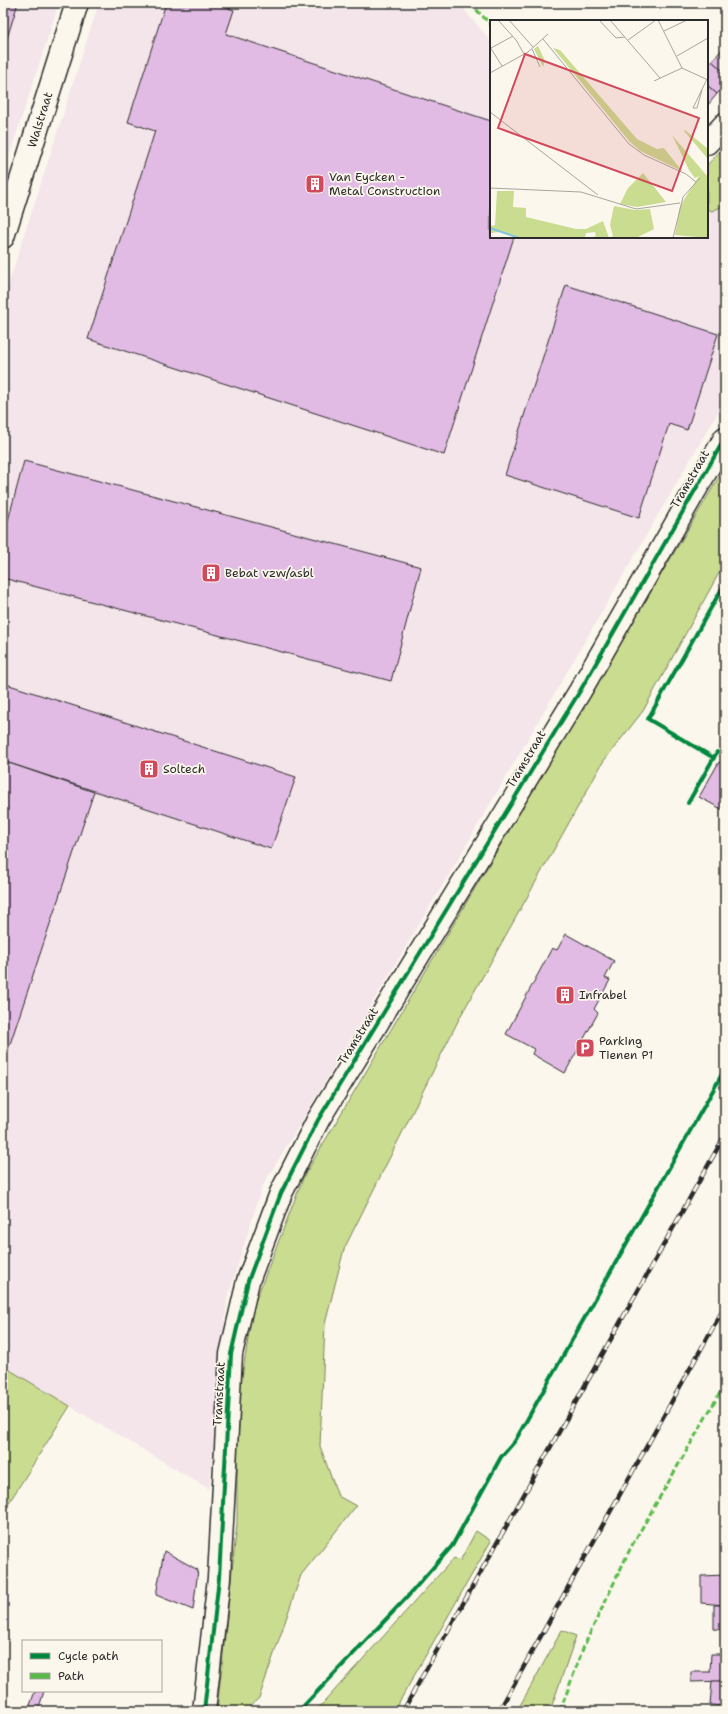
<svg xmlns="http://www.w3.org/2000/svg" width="728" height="1714" viewBox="0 0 728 1714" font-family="'Shantell Sans',sans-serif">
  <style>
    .built { fill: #f3e5ea }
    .green { fill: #cadc90; stroke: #7a845e }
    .building { fill: #e1bbe4; stroke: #2b2b2b }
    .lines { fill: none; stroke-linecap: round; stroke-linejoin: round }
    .minor-casing { stroke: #2b2b2b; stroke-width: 25 }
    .minor { stroke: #fbf7ec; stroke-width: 22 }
    .rail-casing { stroke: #2b2b2b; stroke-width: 4.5 }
    .rail { stroke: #fbf7ec; stroke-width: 3; stroke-dasharray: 9; stroke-linecap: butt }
    .quiet { stroke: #58b947; stroke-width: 3; stroke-dasharray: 6 3; stroke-linecap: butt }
    .cycleway-casing { stroke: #fbf7ec; stroke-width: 6 }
    .cycleway { stroke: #00873e; stroke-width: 4 }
    .labels { text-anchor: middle; stroke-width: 3.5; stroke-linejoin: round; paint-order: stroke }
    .street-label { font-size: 12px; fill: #2b2b2b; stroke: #fbf7ec }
    .poi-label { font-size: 12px; fill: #2b2b2b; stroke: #fbf7ec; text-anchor: start }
    .inset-river { fill: none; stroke: #81c5e1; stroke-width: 2 }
    .inset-road { fill: none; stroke: #a8a59f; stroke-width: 1 }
    .view { fill: #d1495b; fill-opacity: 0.15; stroke: #d1495b; stroke-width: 2 }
    .inset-edge { fill: none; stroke: #2b2b2b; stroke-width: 2 }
  </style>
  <rect width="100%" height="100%" fill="#fbf7ec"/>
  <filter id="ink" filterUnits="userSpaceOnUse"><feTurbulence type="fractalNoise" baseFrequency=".025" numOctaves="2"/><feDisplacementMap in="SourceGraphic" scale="8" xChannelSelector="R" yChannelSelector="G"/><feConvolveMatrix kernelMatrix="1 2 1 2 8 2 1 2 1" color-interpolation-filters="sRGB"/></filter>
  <g filter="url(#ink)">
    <!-- built -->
    <g class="built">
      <polygon points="3,3 59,3 3,175"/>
      <polygon points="99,3 459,3 491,42 491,237 707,237 707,209 712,211 725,205 725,400 457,861 262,1187 227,1300 209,1489 3,1366 3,301"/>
    </g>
    <!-- green -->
    <g class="green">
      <polygon points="725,146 725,205 712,211 707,209 707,165"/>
      <polygon points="725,467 725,562 643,711 603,762 460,1017 344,1249 325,1324 320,1446 338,1496 356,1506 301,1575 259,1698 245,1711 217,1711 237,1524 237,1409 253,1307 304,1176"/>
      <polygon points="3,1366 70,1406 3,1512"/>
      <polygon points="476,1531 491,1541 394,1711 316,1711 454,1558 460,1561"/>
      <polygon points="562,1630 576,1636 550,1711 517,1711"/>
    </g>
    <!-- building -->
    <g class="building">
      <polygon points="3,3 18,3 3,51"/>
      <polygon points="166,3 213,3 234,10 226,34 491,121 491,237 514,237 444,455 88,339 155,131 128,122"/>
      <polygon points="725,46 725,73 712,61"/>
      <polygon points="712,61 725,73 725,85 717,94 707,85 707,67"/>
      <polygon points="707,85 717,94 707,106"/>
      <polygon points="566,285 718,334 687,430 669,424 639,518 505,475"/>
      <polygon points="24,461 421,567 391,681 3,578 3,539"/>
      <polygon points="3,683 296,777 271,849 3,761"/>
      <polygon points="3,761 94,792 3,1065"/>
      <polygon points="719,762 725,766 725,811 699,797"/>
      <polygon points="566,934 614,961 605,978 610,980 594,1009 598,1013 565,1073 532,1054 534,1049 506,1034 552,948 557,950"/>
      <polygon points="164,1551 198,1570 193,1610 156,1595"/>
      <polygon points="725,1575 725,1605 701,1603 701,1576"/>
      <polygon points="714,1605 725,1605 725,1630 714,1629"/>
      <polygon points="711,1654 725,1654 725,1681 691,1682 691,1672 710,1672"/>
      <polygon points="712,1681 725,1681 725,1706 710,1705"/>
      <polygon points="35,1691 44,1691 38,1711 28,1711"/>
    </g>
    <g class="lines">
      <!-- minor casing -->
      <g class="minor-casing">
        <g id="minor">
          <polyline points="707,143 725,124"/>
          <path id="s1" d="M3 237 77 3"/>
          <polyline points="204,1711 219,1578 231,1354 248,1281 281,1193 318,1120 580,691 725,438"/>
        </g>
      </g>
      <!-- minor -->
      <use href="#minor" class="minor"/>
      <!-- rail casing -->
      <g class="rail-casing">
        <g id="rail">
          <polyline points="403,1711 725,1135"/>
          <polyline points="499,1711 725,1306"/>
        </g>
      </g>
      <!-- rail -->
      <use href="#rail" class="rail"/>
      <!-- quiet -->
      <g class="quiet">
        <polyline points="470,3 491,25"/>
        <polyline points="560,1711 584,1646 631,1547 725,1384"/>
      </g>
      <!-- cycleway casing -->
      <g class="cycleway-casing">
        <g id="cycleway">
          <polyline points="714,758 648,719 725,583"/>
          <polyline points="688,803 717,752"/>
          <polyline points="204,1711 219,1578 231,1354 248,1281 281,1193 318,1120 580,691 725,438"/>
          <polyline points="299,1711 409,1595 452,1546 501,1457 515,1441 725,1069"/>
        </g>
      </g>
      <!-- cycleway -->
      <use href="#cycleway" class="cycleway"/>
    </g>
  </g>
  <!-- icons -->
  <defs>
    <g id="building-square" transform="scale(1)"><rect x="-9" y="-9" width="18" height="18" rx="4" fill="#d1495b" stroke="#fbf7ec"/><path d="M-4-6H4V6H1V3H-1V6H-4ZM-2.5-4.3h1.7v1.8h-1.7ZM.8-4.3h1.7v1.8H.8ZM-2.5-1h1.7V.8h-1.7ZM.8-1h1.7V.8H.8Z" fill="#fff"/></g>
    <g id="parking-square" transform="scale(1)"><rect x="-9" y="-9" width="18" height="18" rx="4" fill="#d1495b" stroke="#fbf7ec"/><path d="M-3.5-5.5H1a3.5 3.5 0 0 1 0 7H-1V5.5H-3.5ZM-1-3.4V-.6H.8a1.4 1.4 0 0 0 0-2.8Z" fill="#fff"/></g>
  </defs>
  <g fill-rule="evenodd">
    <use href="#building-square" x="315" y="184"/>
    <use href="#building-square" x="211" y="573"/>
    <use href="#building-square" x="149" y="769"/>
    <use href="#building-square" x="565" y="995"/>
    <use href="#parking-square" x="585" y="1048"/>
  </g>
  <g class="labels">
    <!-- street labels -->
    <g class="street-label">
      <text dy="4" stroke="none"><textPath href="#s1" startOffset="123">Walstraat</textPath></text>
      <text transform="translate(690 479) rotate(-60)" y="4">Tramstraat</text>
      <text transform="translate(526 759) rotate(-59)" y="4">Tramstraat</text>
      <text transform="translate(358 1036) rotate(-58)" y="4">Tramstraat</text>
      <text transform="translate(219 1394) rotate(-87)" y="4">Tramstraat</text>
    </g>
    <!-- poi labels -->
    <g class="poi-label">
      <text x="329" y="181">Van Eycken -<tspan x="329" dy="14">Metal Construction</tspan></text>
      <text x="225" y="577">Bebat vzw/asbl</text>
      <text x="163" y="773">Soltech</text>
      <text x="579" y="999">Infrabel</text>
      <text x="599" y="1045">Parking<tspan x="599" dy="14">Tienen P1</tspan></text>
    </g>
  </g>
  <!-- overview -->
  <g transform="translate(490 20)">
    <rect width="218" height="218" fill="#fbf7ec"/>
    <path d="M48 26 55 41 53 47 44 29ZM63 28 70 30 147 119 167 129 174 128 192 151 150 131 139 121ZM195 110 218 129V139L194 111ZM182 115 218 157V218L185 215 190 186 209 156 205 158 199 150ZM153 153 176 182 147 187 130 184 138 168ZM7 171H24L23 187 36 188V197L86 209H96L113 201 119 218H101L106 216 105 212 96 213 95 218H30L10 212 0 213V206L5 205ZM124 186 145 190 160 189 164 209 146 218H120L123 216 120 205Z" fill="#cadc90"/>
    <path class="inset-river" d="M0 208 29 218"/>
    <path class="inset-road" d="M8 0 26 20 34 34M19 0 43 27M109 0 126 18 135 17M120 0 170 58M168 0 192 48M174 11 197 0M53 19 139 124 154 135 196 154 206 162M138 20 166 0M0 27 12 46M1 28 23 16M42 29 50 47M187 36 218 18M192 48 218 60M0 53 38 32 58 14M164 61 192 48M212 70 207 88H203L217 59M0 92 108 175M0 168 91 172 146 189 190 183M183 218 193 177 210 158"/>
    <path class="view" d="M35 34 209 98 182 171 8 108Z"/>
    <rect width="218" height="218" class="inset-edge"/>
  </g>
  <!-- margin -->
  <rect width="728" height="1714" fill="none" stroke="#fbf7ec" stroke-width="16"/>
  <rect x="8" y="8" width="712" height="1698" fill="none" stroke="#2b2b2b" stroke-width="1.5" filter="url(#ink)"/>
  <!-- legend -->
  <rect x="22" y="1640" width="140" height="52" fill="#fbf7ec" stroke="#a8a59f"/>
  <rect x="30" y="1653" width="20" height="6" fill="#00873e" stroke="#a8a59f"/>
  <text x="58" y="1660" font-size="12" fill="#2b2b2b">Cycle path</text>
  <rect x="30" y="1673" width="20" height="6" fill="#58b947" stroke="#a8a59f"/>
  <text x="58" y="1680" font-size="12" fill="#2b2b2b">Path</text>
</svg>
